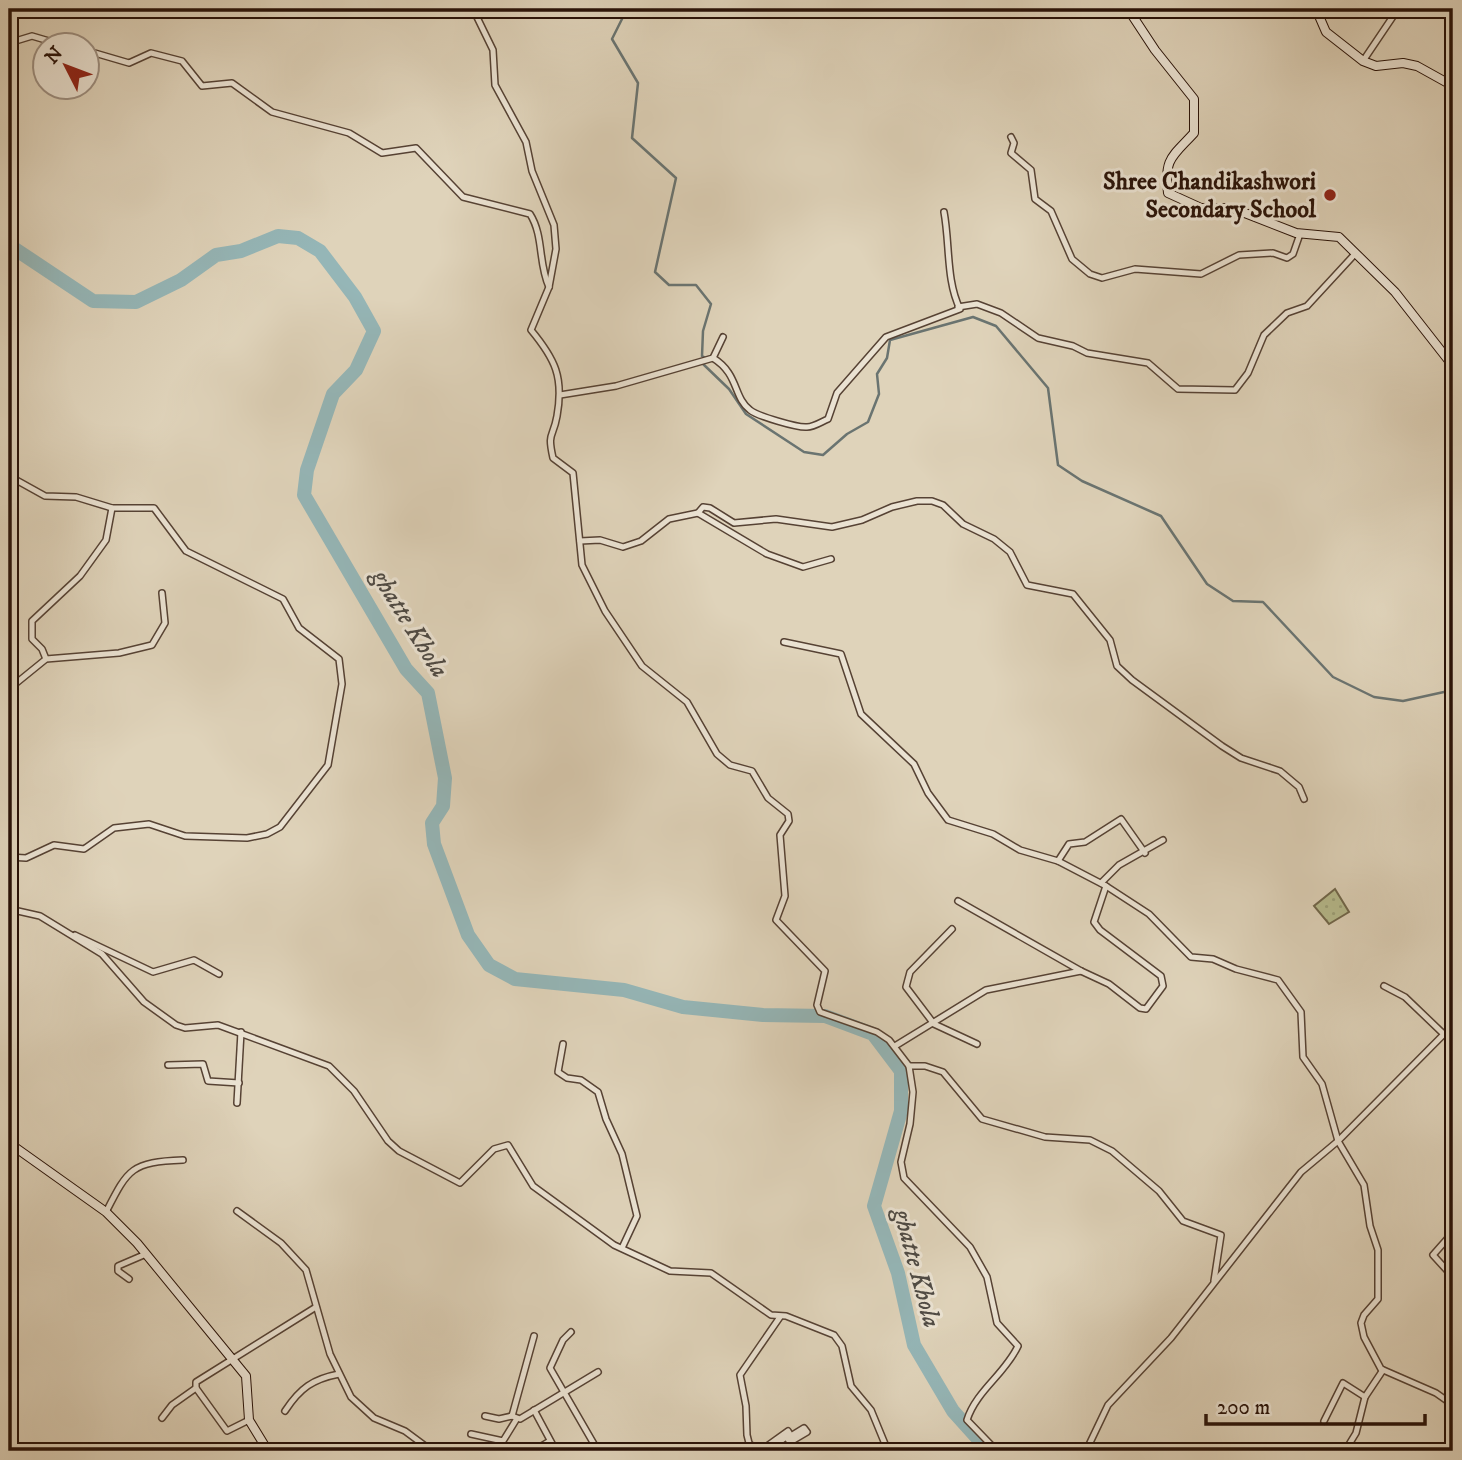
<svg xmlns="http://www.w3.org/2000/svg" width="1462" height="1460" viewBox="0 0 1462 1460" font-family="'IM FELL DW Pica',serif">
  <style>
    .grass { fill: url(#grass-dots); stroke: #70664a; stroke-width: 2 }
    .lines { fill: none; stroke-linecap: round; stroke-linejoin: round }
    .stream { stroke: #6a7471; stroke-width: 2.5 }
    .river { stroke: #95b6b7; stroke-width: 14 }
    .street-casing { stroke: #564234; stroke-width: 8 }
    .secondary-casing { stroke: #291208; stroke-width: 10 }
    .street { stroke: #eae2d2; stroke-width: 5 }
    .secondary { stroke: #eae2d2; stroke-width: 8 }
    .poi-dot { fill: #8f2418; stroke: #eae2d2; stroke-width: 2.5 }
    .labels { text-anchor: middle; stroke-width: 6; stroke-linejoin: round; paint-order: stroke }
    .poi-label { font-size: 24px; font-weight: bold; fill: #291208; stroke: #eae2d2; text-anchor: end }
    .water-label { font-size: 26px; font-style: italic; fill: #4f4b45; stroke: #eae2d2 }
  </style>
  <defs>
    <pattern id="grass-dots" width="8" height="8" patternUnits="userSpaceOnUse" patternTransform="scale(1.75)"><rect width="8" height="8" fill="#b6bb8d"/><path d="M2 2h.1M6 6h.1" fill="none" stroke="#9ca078" stroke-width="1.8" stroke-linecap="round"/></pattern>
  </defs>
  <rect width="100%" height="100%" fill="#dfd3ba"/>
  <filter id="stains"><feTurbulence type="fractalNoise" baseFrequency=".00286" numOctaves="4"/><feColorMatrix values="0 0 0 0 .2 0 0 0 0 .09 0 0 0 0 .02 0 0 0 .5 -.17"/></filter>
  <radialGradient id="worn" r=".72"><stop offset=".6" stop-color="#630" stop-opacity="0"/><stop offset="1" stop-color="#630" stop-opacity=".3"/></radialGradient>
  <!-- grass -->
  <polygon class="grass" points="1335,889 1349,912 1329,924 1314,906"/>
  <g class="lines">
    <!-- stream -->
    <g class="stream">
      <polyline points="627,9 612,39 638,83 632,138 676,178 655,272 669,285 696,285 711,304 703,331 702,356 704,357"/>
      <polyline points="702,363 729,389 746,414 804,452 823,455 847,434 868,422 879,394 877,374 887,358 890,340 973,317 996,326 1048,388 1058,465 1082,481 1161,516 1207,584 1233,601 1263,602 1333,677 1374,697 1403,701 1453,690"/>
    </g>
    <!-- river -->
    <polyline class="river" points="9,245 93,301 136,302 181,280 216,255 241,251 278,236 298,238 320,251 355,297 374,331 356,370 333,394 307,470 304,495 406,669 428,693 445,778 443,806 432,823 434,844 468,935 489,965 515,979 624,990 683,1007 763,1015 825,1016 873,1034 901,1071 901,1111 874,1206 898,1273 914,1345 953,1411 989,1451"/>
    <!-- street casing -->
    <g class="street-casing">
      <g id="street">
        <path d="M473 9 493 50 495 85 526 142 532 171 554 225 556 249 549 287 531 330C555 359 564 377 557 416 553 439 547 431 553 458L573 473 582 565 605 611 642 666 687 702 717 754 730 765 752 771 768 798 788 814 789 821 780 835 785 896 776 920 825 971 817 1005 820 1012 877 1032 889 1040 909 1066 913 1092 910 1124 901 1162 904 1178 970 1247 987 1277 997 1323 1018 1346C1005 1374 976 1391 967 1420L997 1451"/>
        <polyline points="9,43 32,36 66,46"/>
        <path d="M88 51 129 63 151 53 182 61 202 86 232 83 272 112 349 133 382 153 416 148 463 197 530 214C544 236 538 263 549 287"/>
        <polyline points="1363,61 1398,9"/>
        <polyline points="1011,137 1014,143 1011,153 1031,170 1035,199 1051,211 1072,259 1090,274 1102,278 1135,269 1201,274 1239,255 1273,253 1287,258 1293,254 1300,234"/>
        <polyline points="958,307 977,304 1001,313 1038,338 1073,346 1087,353 1148,363 1178,389 1235,390 1248,373 1264,335 1287,313 1307,306 1354,255"/>
        <path d="M713 358C739 374 733 397 750 410 757 416 798 428 807 427 814 427 821 422 828 419L837 393 886 337 960 309C946 281 950 244 944 212"/>
        <polyline points="560,395 616,386 713,358 723,337"/>
        <polyline points="9,476 45,496 76,497 112,508 154,508 186,551 283,599 299,628 339,659 342,684 328,765 280,827 267,834 247,838 185,836 149,824 114,828 84,849 54,845 26,858 9,857"/>
        <polyline points="698,513 767,554 803,567 831,559"/>
        <polyline points="580,541 600,540 623,547 641,541 669,519 698,513 703,507 710,508 734,523 776,519 832,527 862,520 892,507 917,501 932,501 943,505 963,524 994,539 1010,552 1027,585 1073,594 1110,640 1117,666 1132,680 1222,746 1241,758 1280,771 1299,787 1304,799"/>
        <polyline points="784,642 841,654 861,714 914,764 928,793 948,820 993,834 1020,850 1058,861 1106,886 1149,914 1191,957 1213,959 1236,969 1278,980 1301,1012 1303,1057 1322,1084 1338,1141 1364,1185 1370,1226 1378,1250 1378,1299 1364,1315 1361,1323 1364,1337 1381,1369 1436,1393 1453,1405"/>
        <polyline points="46,659 42,649 32,639 32,621 80,576 106,540 112,508"/>
        <polyline points="9,689 46,659 119,653 152,645 165,623 162,593"/>
        <polyline points="1058,861 1069,844 1085,842 1121,819 1145,853"/>
        <polyline points="1101,883 1119,865 1163,840"/>
        <polyline points="958,901 1081,971 1109,984 1140,1008 1146,1009 1163,986 1161,976 1100,930 1094,922 1106,886"/>
        <polyline points="9,909 40,916 102,954 144,1002 176,1025 185,1028 218,1025 329,1066 354,1091 388,1141 399,1151 460,1183 494,1149 508,1145 533,1186 614,1245 670,1271 711,1273 771,1315 786,1316 834,1335 842,1346 851,1386 871,1410 885,1444 891,1451"/>
        <polyline points="952,929 910,972 906,987 934,1024 977,1044"/>
        <polyline points="75,935 153,972 194,960 219,974"/>
        <polyline points="1384,986 1405,997 1453,1043"/>
        <polyline points="563,1044 558,1072 567,1078 581,1080 598,1092 606,1119 622,1154 637,1216 622,1248"/>
        <polyline points="895,1046 986,990 1081,971"/>
        <polyline points="168,1065 203,1064 208,1081 239,1083"/>
        <polyline points="909,1066 925,1066 943,1072 982,1119 1045,1137 1090,1140 1112,1151 1159,1191 1183,1221 1221,1235 1214,1281"/>
        <polyline points="237,1103 241,1032"/>
        <polyline points="237,1211 281,1243 306,1270 330,1354 351,1397 374,1418 405,1431 432,1451"/>
        <path d="M106 1212C128 1169 131 1162 183 1160"/>
        <polyline points="1448,1238 1433,1255 1453,1277"/>
        <polyline points="129,1279 118,1271 118,1266 146,1254"/>
        <polyline points="571,1332 563,1340 550,1368 598,1451"/>
        <polyline points="196,1388 227,1431 249,1420"/>
        <polyline points="534,1410 556,1451"/>
        <path d="M285 1411C300 1388 313 1379 339 1374"/>
        <polyline points="485,1416 499,1419 512,1416 520,1419 598,1372"/>
        <polyline points="512,1416 534,1336"/>
        <polyline points="162,1418 172,1405 196,1388 196,1382 316,1307"/>
        <polyline points="1324,1421 1343,1383 1365,1397"/>
        <polyline points="471,1434 503,1441 516,1420"/>
        <polyline points="535,1450 550,1441"/>
        <polyline points="757,1451 749,1443 747,1435 746,1406 740,1375 780,1317"/>
        <polyline points="760,1451 788,1431 791,1436 804,1428 807,1432 790,1442 786,1437 767,1451"/>
        <polyline points="1086,1451 1108,1405 1171,1338 1301,1172 1338,1141 1453,1025"/>
        <polyline points="1345,1451 1356,1433 1365,1397 1383,1370"/>
      </g>
    </g>
    <!-- secondary casing -->
    <g class="secondary-casing">
      <g id="secondary">
        <path d="M1128 9 1155 50 1194 99V133C1172 157 1164 158 1168 193L1201 208H1232L1296 233 1339 237 1395 292 1453 366"/>
        <polyline points="1316,9 1326,32 1363,61 1376,66 1403,63 1417,66 1453,86"/>
        <polyline points="9,1143 106,1212 137,1243 246,1376 249,1420 268,1451"/>
      </g>
    </g>
    <!-- street -->
    <use href="#street" class="street"/>
    <!-- secondary -->
    <use href="#secondary" class="secondary"/>
  </g>
  <!-- markers -->
  <circle class="poi-dot" cx="1330" cy="195" r="7"/>
  <g class="labels">
    <!-- poi labels -->
    <g class="poi-label">
      <text x="1316" y="189">Shree Chandikashwori<tspan x="1316" dy="28">Secondary School</tspan></text>
    </g>
    <!-- water labels -->
    <g class="water-label">
      <text transform="translate(411 623) rotate(58)" y="9">ghatte Khola</text>
      <text transform="translate(918 1268) rotate(75)" y="9">ghatte Khola</text>
    </g>
  </g>
  <!-- margin -->
  <rect width="1462" height="1460" fill="none" stroke="#dfd3ba" stroke-width="35"/>
  <rect x="10" y="10" width="1441" height="1439" fill="none" stroke="#291208" stroke-width="3.5"/>
  <rect x="18" y="18" width="1427" height="1425" fill="none" stroke="#291208" stroke-width="2"/>
  <!-- north arrow -->
  <g transform="translate(66 66) rotate(312)"><circle r="33" fill="#eae2d2" stroke="#9d8f81" stroke-width="2"/>
  <path d="M0-5L12 26L0 18L-12 26Z" fill="#8f2418"/>
  <text y="-10" font-size="19" font-weight="bold" text-anchor="middle" fill="#291208">N</text>
  </g>
  <!-- scale -->
  <path d="M1206 1414v10h219v-10" fill="none" stroke="#291208" stroke-width="3.5"/>
  <text x="1217" y="1414" font-size="21" fill="#291208" stroke="#eae2d2" stroke-width="5" paint-order="stroke">200 m</text>
  <rect width="100%" height="100%" filter="url(#stains)"/>
  <rect width="100%" height="100%" fill="url(#worn)"/>
</svg>
